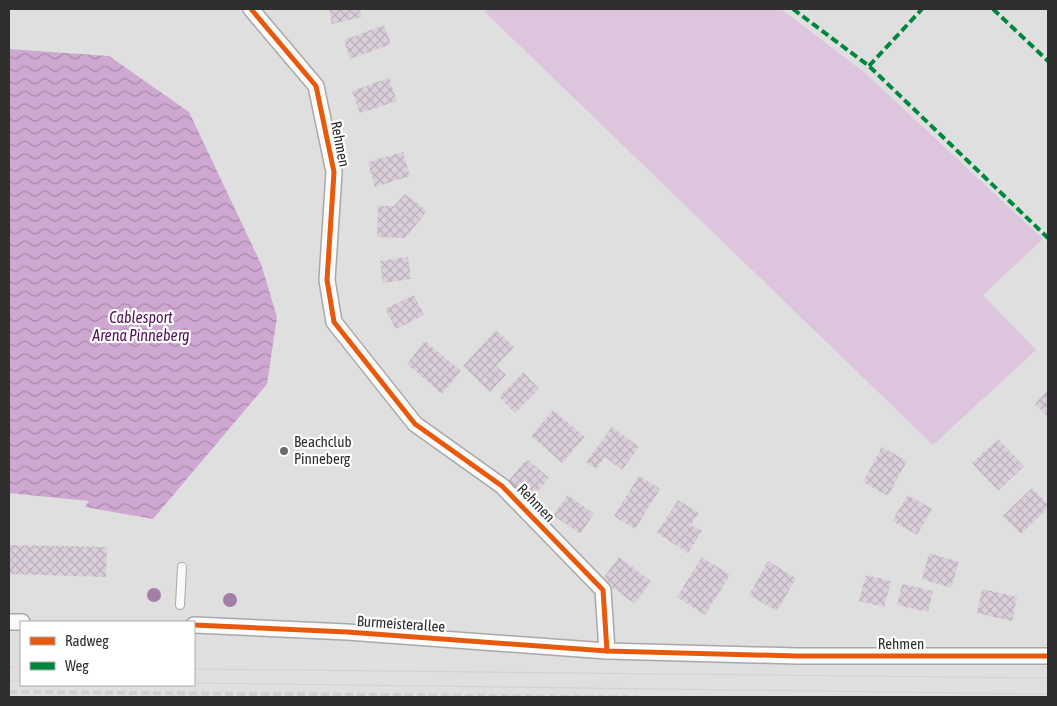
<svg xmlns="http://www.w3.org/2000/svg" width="1057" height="706" viewBox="0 0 1057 706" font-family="'Asap Condensed',sans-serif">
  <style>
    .grass { fill: #dcc5dd }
    .water { fill: url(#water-waves) }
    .building { fill: url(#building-cross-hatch) }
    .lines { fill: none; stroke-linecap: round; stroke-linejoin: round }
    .service-casing { stroke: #a8a8a8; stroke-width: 10 }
    .minor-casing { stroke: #a8a8a8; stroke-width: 18 }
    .service { stroke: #fafafa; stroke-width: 8 }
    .minor { stroke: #fafafa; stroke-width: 15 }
    .tram { stroke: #d1d0d1; stroke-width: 1 }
    .rail { stroke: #d1d0d1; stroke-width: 4; stroke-dasharray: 8 4; stroke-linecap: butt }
    .quiet { stroke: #00873e; stroke-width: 4; stroke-dasharray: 8 4; stroke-linecap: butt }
    .cycleway-casing { stroke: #fff; stroke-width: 8 }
    .cycleway { stroke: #e8590c; stroke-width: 5 }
    .tree { fill: #a47ea7 }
    .poi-dot { fill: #6d6c6d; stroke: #fff; stroke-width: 2 }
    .labels { text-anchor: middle; stroke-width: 4.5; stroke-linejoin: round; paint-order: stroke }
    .street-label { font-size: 15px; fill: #2f2e2f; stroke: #fff }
    .poi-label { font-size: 15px; fill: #2f2e2f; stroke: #fff; text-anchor: start }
    .water-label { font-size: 16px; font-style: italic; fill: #56115c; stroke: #fff }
  </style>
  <defs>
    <pattern id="water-waves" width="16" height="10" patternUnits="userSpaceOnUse" patternTransform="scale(1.25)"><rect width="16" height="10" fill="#cfa8d2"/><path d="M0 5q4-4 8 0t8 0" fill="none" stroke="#a889ab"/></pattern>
    <pattern id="building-cross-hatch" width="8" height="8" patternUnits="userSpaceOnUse" patternTransform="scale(1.25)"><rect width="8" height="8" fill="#d9ceda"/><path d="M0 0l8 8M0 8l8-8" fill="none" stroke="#bbb1bb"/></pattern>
  </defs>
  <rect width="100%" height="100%" fill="#e0dfe0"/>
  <!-- grass -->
  <polygon class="grass" points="482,9 781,9 864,72 1043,239 983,295 1036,350 933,445"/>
  <!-- water -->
  <polygon class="water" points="9,49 109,56 189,112 261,264 277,317 267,384 153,519 85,507 89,501 9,493"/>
  <!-- building -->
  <g class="building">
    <polygon points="329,9 360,9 362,17 332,24"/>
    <polygon points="384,25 391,44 350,59 344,40"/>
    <polygon points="389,78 397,101 360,113 352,91"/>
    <polygon points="403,152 410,176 375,187 368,162"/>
    <polygon points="405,194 427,211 405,238 377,237 378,206 394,206"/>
    <polygon points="408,257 411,279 383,283 380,261"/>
    <polygon points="414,295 424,315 396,329 385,309"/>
    <polygon points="496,330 514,347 496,366 506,375 490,392 463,366"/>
    <polygon points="425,341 461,371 442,394 407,364"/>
    <polygon points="523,372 539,389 515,413 499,397"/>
    <polygon points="1048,390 1048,417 1035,404"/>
    <polygon points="553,410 585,437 562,463 531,436"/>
    <polygon points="612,427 639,447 622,470 605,457 596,469 586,462"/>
    <polygon points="998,439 1024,466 998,491 972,463"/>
    <polygon points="882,447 907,461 888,496 863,482"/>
    <polygon points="527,459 549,478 530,500 508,481"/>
    <polygon points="639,476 660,489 635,529 614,516"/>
    <polygon points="1032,488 1048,504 1048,508 1021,534 1003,516"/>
    <polygon points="568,495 594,514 580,534 553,515"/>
    <polygon points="908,495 932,509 917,535 892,521"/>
    <polygon points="678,500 699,513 691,525 702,531 688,553 657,533"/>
    <polygon points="9,545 107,547 106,577 9,574"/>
    <polygon points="929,553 959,562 951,588 922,579"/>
    <polygon points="619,557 651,581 635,604 602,580"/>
    <polygon points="702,557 730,575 705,615 677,597"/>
    <polygon points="768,561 796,578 777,611 749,595"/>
    <polygon points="866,575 891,581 884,607 859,601"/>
    <polygon points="902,584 933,591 928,612 897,605"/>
    <polygon points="982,589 1017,597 1012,621 977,613"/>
  </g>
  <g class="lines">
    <!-- service casing -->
    <g class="service-casing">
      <polyline id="service" points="180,605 182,567"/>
    </g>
    <!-- minor casing -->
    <g class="minor-casing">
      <g id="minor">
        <polyline points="251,9 316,86 334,172 327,280 334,322 415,424 502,486 603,590 607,651"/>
        <polyline points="9,622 22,622"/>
        <polyline points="194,625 347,632 607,651 797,656 1048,656"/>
      </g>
    </g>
    <!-- service -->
    <use href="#service" class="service"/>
    <!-- minor -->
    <use href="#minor" class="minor"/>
    <!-- tram -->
    <g class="tram">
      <polyline points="9,667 21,667"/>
      <polyline points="194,669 1048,678"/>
      <polyline points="9,681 21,681"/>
      <polyline points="194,683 1048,694"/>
    </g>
    <!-- rail -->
    <polyline class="rail" points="9,692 637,697"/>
    <!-- quiet -->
    <g class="quiet">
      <polyline points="793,9 869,66 1048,238"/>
      <polyline points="993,9 1048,61"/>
      <polyline points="869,66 922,9"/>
    </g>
    <!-- cycleway casing -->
    <g class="cycleway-casing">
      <g id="cycleway">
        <polyline points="251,9 316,86 334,172 327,280 334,322 415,424 502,486 603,590 607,651"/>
        <polyline points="194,625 347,632 607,651 797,656 1048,656"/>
      </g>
    </g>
    <!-- cycleway -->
    <use href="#cycleway" class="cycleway"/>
  </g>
  <!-- trees -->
  <g class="tree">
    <circle cx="154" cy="595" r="7"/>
    <circle cx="230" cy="600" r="7"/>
  </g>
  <!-- markers -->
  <circle class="poi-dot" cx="284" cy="451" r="5"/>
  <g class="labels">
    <!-- street labels -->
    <g class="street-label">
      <text transform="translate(340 144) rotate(79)" y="5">Rehmen</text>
      <text transform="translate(536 503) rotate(46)" y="5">Rehmen</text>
      <text transform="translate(401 624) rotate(4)" y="5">Burmeisterallee</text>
      <text x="901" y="649">Rehmen</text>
    </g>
    <!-- poi labels -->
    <g class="poi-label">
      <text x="294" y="447">Beachclub<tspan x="294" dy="17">Pinneberg</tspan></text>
    </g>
    <!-- water labels -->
    <g class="water-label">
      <text x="141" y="323">Cablesport<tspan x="141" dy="18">Arena Pinneberg</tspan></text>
    </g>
  </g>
  <!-- border -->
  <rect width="1057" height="706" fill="none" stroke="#2f2e2f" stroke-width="20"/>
  <!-- legend -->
  <rect x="20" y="621" width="175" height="65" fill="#ffffff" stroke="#acabac"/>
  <rect x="30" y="637" width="25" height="8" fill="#e8590c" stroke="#acabac"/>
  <text x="65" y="646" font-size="15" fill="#2f2e2f">Radweg</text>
  <rect x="30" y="662" width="25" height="8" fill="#00873e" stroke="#acabac"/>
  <text x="65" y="671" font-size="15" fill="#2f2e2f">Weg</text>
</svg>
